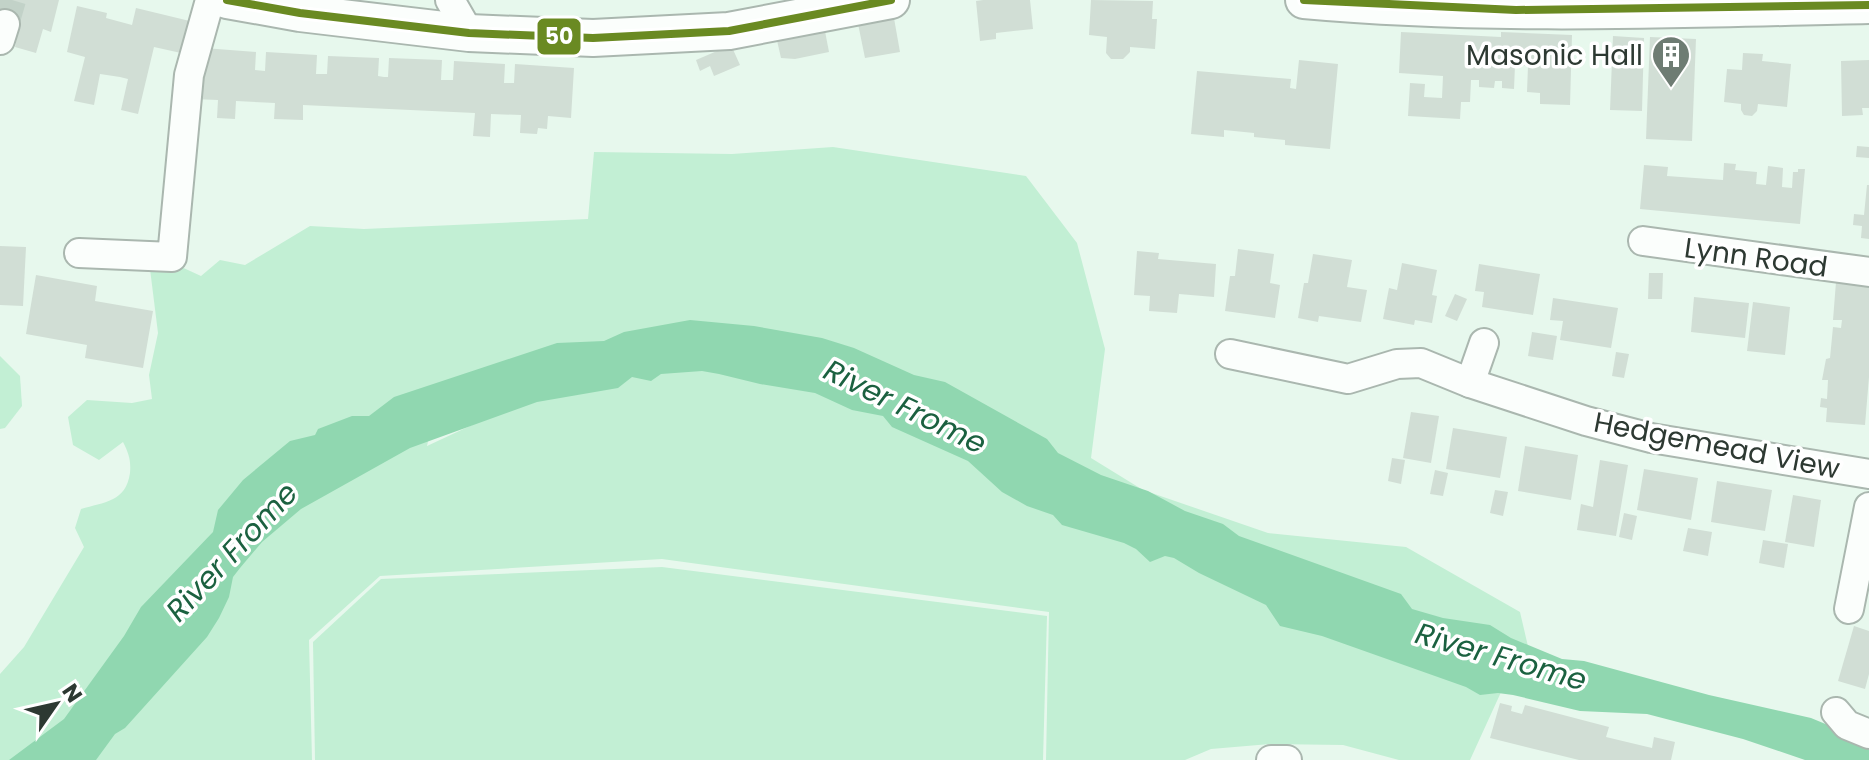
<svg xmlns="http://www.w3.org/2000/svg" width="1869" height="760" viewBox="0 0 1869 760" font-family="Poppins,sans-serif">
  <style>
    .green { fill: #c2efd4; fill-rule: evenodd }
    .water { fill: #90d7b0 }
    .building { fill: #d1ded5 }
    .lines { fill: none; stroke-linecap: round; stroke-linejoin: round }
    .minor-tunnel { stroke: #c2d2c8; stroke-width: 28; stroke-dasharray: 28 14; stroke-linecap: butt }
    .minor-casing { stroke: #aab7af; stroke-width: 32 }
    .major-casing { stroke: #aab7af; stroke-width: 40 }
    .minor { stroke: #fbfefc; stroke-width: 28 }
    .major { stroke: #fbfefc; stroke-width: 36 }
    .bus-1-casing { stroke: #fff; stroke-width: 14 }
    .bus-1 { stroke: #6a8a22; stroke-width: 8 }
    .labels { text-anchor: middle; stroke-width: 7; stroke-linejoin: round; paint-order: stroke }
    .poi-label { font-size: 28px; fill: #2d3932; stroke: #fff; text-anchor: end }
    .street-label { font-size: 28px; fill: #2d3932; stroke: #fff }
    .water-label { font-size: 30px; font-style: italic; fill: #1b6140; stroke: #fff }
    .line-badge { stroke: #fff; stroke-width: 3 }
    .badge-label { font-size: 22px; text-anchor: middle; font-weight: bold; fill: #fff }
  </style>
  <rect width="100%" height="100%" fill="#e7f8ed"/>
  <!-- green -->
  <g class="green">
    <path d="M833 147 1026 176 1077 243 1105 349 1091 458 1143 490 1268 533 1406 547 1520 612 1530 655 1502 690 1470 760H1399L1343 745 1270 744 1211 749 1185 760H1046L1049 612 662 559 380 576 309 640 312 760H0V674L24 647 84 547 75 528 81 509C104 502 126 502 130 473 131 460 129 454 123 442L99 460 73 445 68 417 87 400 132 403 152 399 149 375 158 333 150 269 177 265 201 276 220 260 245 265 310 226 364 229 588 219 594 152 732 154ZM434 414 472 424V425L427 446Z"/>
    <polygon points="0,356 20,376 22,406 5,428 0,429"/>
    <polygon points="662,567 1047,616 1043,760 315,760 313,642 381,579"/>
  </g>
  <!-- water -->
  <polygon class="water" points="690,320 754,326 822,338 854,348 914,375 945,382 1047,439 1058,453 1101,475 1148,491 1185,511 1223,524 1239,536 1401,594 1412,609 1443,618 1490,625 1511,638 1562,659 1584,661 1709,695 1811,718 1869,742 1869,760 1805,760 1743,739 1647,714 1580,711 1513,695 1498,693 1480,695 1466,687 1322,636 1280,626 1266,605 1199,573 1174,558 1165,556 1150,562 1136,549 1124,543 1062,525 1053,515 1027,506 1002,492 968,461 892,427 883,416 852,410 815,393 760,384 719,374 702,371 661,374 651,381 632,377 618,388 537,402 410,448 301,509 262,542 240,568 233,577 229,597 219,618 207,637 125,728 115,734 96,760 9,760 64,719 124,636 141,607 213,532 218,510 243,480 290,441 315,435 318,429 352,416 369,416 394,397 557,343 604,341 624,332"/>
  <!-- building -->
  <g class="building">
    <polygon points="0,0 59,0 51,32 43,29 36,53 15,47 19,28 0,23"/>
    <polygon points="983,0 1030,0 1033,29 996,33 996,39 980,41 976,1"/>
    <polygon points="1091,0 1153,1 1152,19 1157,19 1155,49 1130,47 1130,52 1123,59 1111,59 1106,53 1107,37 1089,35"/>
    <polygon points="77,6 107,13 106,18 132,25 136,8 198,23 190,55 154,47 138,114 121,110 128,79 120,77 100,74 94,105 74,101 85,57 67,52"/>
    <polygon points="892,7 900,52 865,58 856,14"/>
    <polygon points="824,26 829,52 795,59 781,58 776,36"/>
    <polygon points="1401,32 1501,37 1501,32 1572,35 1570,105 1540,104 1540,93 1527,92 1528,66 1515,65 1514,89 1502,88 1502,81 1495,81 1494,88 1479,87 1479,80 1471,80 1470,102 1461,102 1460,119 1408,116 1410,83 1425,84 1424,97 1442,98 1443,76 1399,73"/>
    <polygon points="1613,36 1644,38 1642,111 1610,110"/>
    <polygon points="1650,37 1696,39 1692,141 1646,139"/>
    <polygon points="731,45 740,65 714,76 710,66 700,71 696,60"/>
    <polygon points="204,48 256,52 255,70 265,71 266,52 317,55 316,74 327,74 328,56 379,58 378,76 384,77 388,77 389,58 442,60 441,80 453,80 454,61 505,64 504,83 514,83 515,64 574,68 571,118 548,116 547,129 538,128 537,134 520,133 521,115 491,114 490,137 473,136 475,113 303,105 303,120 274,119 275,103 236,101 235,119 217,118 218,100 193,99"/>
    <polygon points="1743,53 1763,54 1762,61 1791,64 1787,107 1758,104 1757,111 1752,116 1744,115 1741,110 1741,104 1724,102 1727,69 1742,70"/>
    <polygon points="1299,60 1338,64 1330,149 1285,145 1285,140 1254,137 1254,133 1224,130 1224,137 1191,134 1197,71 1291,79 1290,88 1296,89"/>
    <polygon points="1869,60 1869,108 1862,108 1863,115 1842,116 1841,61"/>
    <polygon points="1857,146 1869,147 1869,158 1856,157"/>
    <polygon points="1724,163 1736,164 1735,170 1757,172 1756,184 1766,185 1768,166 1783,168 1782,187 1792,188 1793,172 1798,172 1798,169 1805,169 1800,224 1640,209 1644,165 1668,167 1667,176 1723,180"/>
    <polygon points="1867,185 1869,185 1869,239 1861,238 1862,226 1853,225 1854,214 1864,215"/>
    <polygon points="0,246 26,247 23,306 0,305"/>
    <polygon points="1238,249 1274,254 1270,283 1280,285 1275,318 1225,311 1230,276 1235,276"/>
    <polygon points="1137,251 1159,253 1158,259 1216,264 1214,297 1179,294 1177,313 1149,311 1150,296 1134,295"/>
    <polygon points="1313,254 1352,260 1347,287 1367,290 1361,322 1319,316 1318,322 1298,318 1304,283 1308,283"/>
    <polygon points="1402,263 1437,270 1432,295 1437,296 1432,323 1415,320 1414,325 1383,319 1389,288 1397,290"/>
    <polygon points="1479,264 1540,274 1533,315 1482,307 1484,292 1475,291"/>
    <polygon points="1649,273 1663,273 1662,299 1648,299"/>
    <polygon points="36,275 97,286 95,301 153,311 143,368 85,358 87,345 26,334"/>
    <polygon points="1836,282 1869,285 1869,377 1865,425 1826,422 1827,408 1820,407 1821,398 1827,399 1828,380 1822,380 1826,359 1830,358 1833,327 1841,328 1842,320 1833,320"/>
    <polygon points="1455,294 1467,299 1457,321 1445,316"/>
    <polygon points="1694,297 1749,303 1745,338 1691,332"/>
    <polygon points="1553,298 1618,308 1611,348 1560,340 1563,321 1550,320"/>
    <polygon points="1753,302 1790,307 1785,355 1747,351"/>
    <polygon points="1532,332 1557,336 1553,360 1528,356"/>
    <polygon points="1616,352 1629,354 1624,378 1612,376"/>
    <polygon points="1411,412 1439,416 1431,463 1403,458"/>
    <polygon points="1453,428 1507,437 1500,478 1446,469"/>
    <polygon points="1525,446 1578,455 1571,500 1518,491"/>
    <polygon points="1392,458 1405,460 1401,484 1388,481"/>
    <polygon points="1600,460 1628,465 1616,536 1577,530 1581,504 1593,507"/>
    <polygon points="1644,469 1698,478 1691,520 1637,510"/>
    <polygon points="1435,470 1448,473 1443,496 1430,494"/>
    <polygon points="1717,481 1772,490 1765,531 1711,522"/>
    <polygon points="1495,490 1508,492 1503,516 1490,513"/>
    <polygon points="1793,495 1821,500 1814,547 1785,542"/>
    <polygon points="1624,513 1637,516 1632,540 1619,537"/>
    <polygon points="1688,528 1712,532 1708,556 1683,551"/>
    <polygon points="1763,540 1788,544 1784,568 1759,563"/>
    <polygon points="1854,626 1869,631 1869,674 1865,689 1838,681"/>
    <polygon points="1500,703 1512,706 1511,711 1522,714 1525,705 1609,727 1606,737 1652,748 1654,737 1675,742 1671,760 1579,760 1490,738"/>
  </g>
  <g class="lines">
    <!-- minor-tunnel -->
    <polyline class="minor-tunnel" points="5,24 12,0"/>
    <!-- minor casing -->
    <g class="minor-casing">
      <g id="minor">
        <polyline points="450,0 469,33"/>
        <polyline points="0,40 5,24"/>
        <polyline points="1643,241 1869,272"/>
        <polyline points="79,253 172,257 189,75 210,0"/>
        <polyline points="1230,354 1348,379 1397,364 1421,363 1470,383 1586,421 1651,438 1869,474"/>
        <polyline points="1470,383 1484,343"/>
        <polyline points="1849,609 1869,507"/>
        <polyline points="1836,712 1847,725 1869,734"/>
        <polyline points="1271,760 1287,760"/>
      </g>
    </g>
    <!-- major casing -->
    <g class="major-casing">
      <g id="major">
        <polyline points="227,0 300,13 469,33 593,38 729,31 891,0"/>
        <path d="M1304 0C1492 17 1681 9 1869 5"/>
      </g>
    </g>
    <!-- minor -->
    <use href="#minor" class="minor"/>
    <!-- major -->
    <use href="#major" class="major"/>
    <!-- bus-1 casing -->
    <g class="bus-1-casing">
      <g id="bus-1">
        <polyline points="227,0 300,13 469,33 593,38 729,31 891,0"/>
        <polyline points="1304,0 1516,10 1869,5"/>
      </g>
    </g>
    <!-- bus-1 -->
    <use href="#bus-1" class="bus-1"/>
  </g>
  <!-- icons -->
  <defs>
    <g id="building-pin" transform="scale(2)"><path d="M0 17L-7.5 6A9.5 9.5 0 1 1 7.5 6Z" fill="#6e7c73" stroke="#fff"/><path d="M-4-6H4V6H1V3H-1V6H-4ZM-2.5-4.3h1.7v1.8h-1.7ZM.8-4.3h1.7v1.8H.8ZM-2.5-1h1.7V.8h-1.7ZM.8-1h1.7V.8H.8Z" fill="#fff"/></g>
  </defs>
  <g fill-rule="evenodd">
    <use href="#building-pin" x="1671" y="55"/>
  </g>
  <g class="labels">
    <!-- poi labels -->
    <g class="poi-label">
      <text x="1643" y="65">Masonic Hall</text>
    </g>
    <!-- street labels -->
    <g class="street-label">
      <text transform="translate(1756 257) rotate(8)" y="10">Lynn Road</text>
      <text transform="translate(1717 445) rotate(11)" y="10">Hedgemead View</text>
    </g>
    <!-- water labels -->
    <g class="water-label">
      <text transform="translate(905 407) rotate(26)" y="10">River Frome</text>
      <text transform="translate(232 552) rotate(-47)" y="10">River Frome</text>
      <text transform="translate(1501 657) rotate(16)" y="10">River Frome</text>
    </g>
  </g>
  <rect class="line-badge" x="536" y="17" width="46" height="39" rx="8" fill="#6a8a22"/>
  <g class="badge-label">
    <text x="559" y="44">50</text>
  </g>
  <!-- north arrow -->
  <g transform="translate(56 704) rotate(56)" stroke="#ffffff" stroke-width="6" paint-order="stroke">
  <path d="M0-6L14 30L0 20L-14 30Z" fill="#2d3932"/>
  <text y="-12" font-size="22" font-weight="bold" text-anchor="middle" fill="#2d3932">N</text>
  </g>
</svg>
